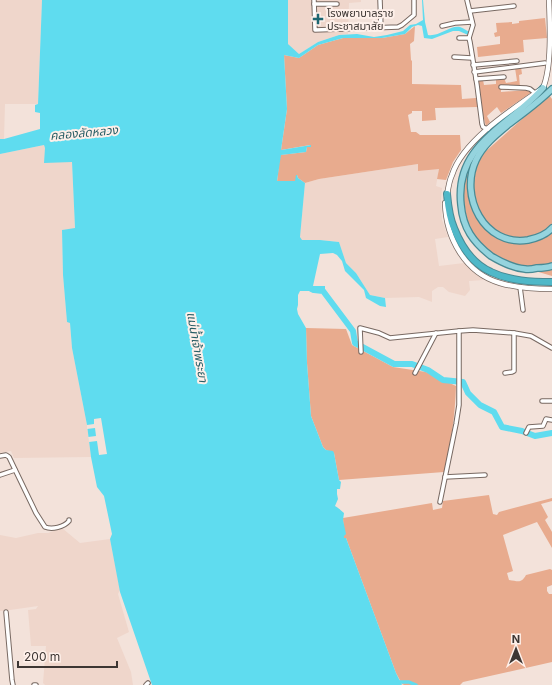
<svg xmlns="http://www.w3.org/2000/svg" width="552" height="685" viewBox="0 0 552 685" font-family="Inter,'Noto Sans Thai',sans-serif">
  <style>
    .built { fill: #efd6cb }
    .green { fill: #e8ab8e }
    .water { fill: #5fdcef }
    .pier { fill: #f3e2da }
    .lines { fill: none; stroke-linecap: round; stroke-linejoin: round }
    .canal { stroke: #5fdcef; stroke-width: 3.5 }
    .river { stroke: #5fdcef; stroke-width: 6 }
    .minor-casing { stroke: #786962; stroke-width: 5.5 }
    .tertiary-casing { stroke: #786962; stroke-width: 6 }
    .primary-casing { stroke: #498a94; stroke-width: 8 }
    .motorway-casing { stroke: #498a94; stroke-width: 8 }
    .minor { stroke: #fff; stroke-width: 3.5 }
    .tertiary { stroke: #fff; stroke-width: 4.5 }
    .primary { stroke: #95d4de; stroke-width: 5.5 }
    .motorway { stroke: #4fb8c8; stroke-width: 6 }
    .poi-dot { fill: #1d6772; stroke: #fef0ea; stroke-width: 1.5 }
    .labels { text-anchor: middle; stroke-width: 4; stroke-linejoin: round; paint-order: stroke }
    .poi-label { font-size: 11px; fill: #3d3633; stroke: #fef0ea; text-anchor: start }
    .water-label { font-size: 12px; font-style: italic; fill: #285d65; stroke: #fef0ea }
  </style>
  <rect width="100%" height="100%" fill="#f3e2da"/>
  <!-- built -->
  <g class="built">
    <polygon points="0,0 42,0 38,104 5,104 4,139 0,139"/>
    <polygon points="288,0 361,0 361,2 349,3 348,34 339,35 318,42 299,54 288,44"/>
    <polygon points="44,145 45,148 72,162 75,229 62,230 63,275 67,322 70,322 72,348 87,425 91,457 14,458 11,451 0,453 0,154 5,153"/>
    <polygon points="418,164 439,169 436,186 442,188 441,200 442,220 448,237 435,239 439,266 464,263 484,280 469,281 470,290 465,296 449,292 443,287 438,287 432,291 432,302 419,297 385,298 370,295 356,273 346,263 339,242 320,240 301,240 300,236 305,183 319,179"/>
    <polygon points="62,528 80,543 110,539 120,590 118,594 129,632 117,638 131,672 133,685 45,685 43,683 46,646 31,646 28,610 36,609 38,606 10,610 0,611 0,535 16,538 38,533 48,533"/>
  </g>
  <!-- green -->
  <g class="green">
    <polygon points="545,18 547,38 523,40 524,52 478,57 477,47 500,44 500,36 495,37 494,33 497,32 496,23 512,22 512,24 519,23 519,21"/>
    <polygon points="415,26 414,41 410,44 411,60 412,61 412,84 461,85 462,99 476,98 478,107 435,108 436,120 422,121 422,111 412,111 412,113 408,115 411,132 416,132 420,135 460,135 461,150 453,162 446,180 437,179 439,169 418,171 418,164 319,179 305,183 298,178 297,175 296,175 296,181 277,182 280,155 306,152 307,147 311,147 310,145 281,150 287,109 284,55 299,58 318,45 343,38 382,38 405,34"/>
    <polygon points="521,67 522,74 519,75 520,87 519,87 516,86 504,87 501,90 501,92 529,90 532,92 501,113 497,107 487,116 490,122 486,126 483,115 478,81 483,80 484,85 496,84 496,79 504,78 506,83 517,81 515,68"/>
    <polygon points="549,95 552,99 552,276 501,261 469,231 461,185 476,160"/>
    <path d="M306 328 346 329 352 345 393 367 426 372 456 386C455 416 451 443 444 472L339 480 334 453 326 450 323 447 311 416 307 363Z"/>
    <path d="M489 495 493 514 497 515 499 512 552 498V501L541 504 548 517 545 520 552 532V548L537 522 503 535 513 571 507 573 509 580C518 581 521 584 526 575L550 569 552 570V585L547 587V591L549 594H552V662L463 682 460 685H404L402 684 396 673 346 538H344L343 518 432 503 433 510 442 508 443 501Z"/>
  </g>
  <!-- water -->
  <path class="water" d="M42 0H288V44L299 54 318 42 339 35 357 34 374 37 387 35 403 31 410 25 416 24 423 20 422 0H423L425 22 428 35C439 37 450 25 460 27 463 28 467 31 470 32L468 35 459 31H453L432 39 424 38 422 26 418 25 412 27 405 34 382 38H343L318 45 299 58 284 55 287 109 281 150 311 145V147H307L306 152 281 155 277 181H295L296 175H297L298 178 305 183 300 237 302 240H320L339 242 346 263 356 273 370 295 385 298 386 307 380 306 366 298 364 290 345 271 342 261 337 255 333 253 320 254 313 286H325V289C321 292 313 294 309 291H300L298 295V305L297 309 298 314 306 328 307 363 311 416 323 447 326 450 333 451 334 453 339 480 341 482 340 489H337V494L338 499 335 506C339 508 340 510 344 513L343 520 346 534 344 536V538H346L396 673 402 685H152L120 592 110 539 112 534 104 496 97 487 91 457 87 425 72 348 70 323 67 322 63 275 62 230 75 228 72 162 44 163 45 148 44 145 5 153 0 154V139H4L40 129V113L35 112V105L38 104Z"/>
  <!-- pier -->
  <polygon class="pier" points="101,418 107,454 99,455 97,441 89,442 88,437 96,436 95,428 87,429 87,425 94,424 94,419"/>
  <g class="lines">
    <!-- canal -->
    <polyline class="canal" points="398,682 409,682 416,685"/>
    <!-- river -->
    <polyline class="river" points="314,290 323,291 353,331 355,343 394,364 412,364 428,370 443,380 463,382 468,393 480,405 494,412 502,427 522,431 535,436 552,433"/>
    <!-- minor casing -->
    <g class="minor-casing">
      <g id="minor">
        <polyline points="314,0 315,30 398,27 402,25 414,15 414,0"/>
        <polyline points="380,0 381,28"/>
        <polyline points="467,0 473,25 469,38 470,42 477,85 482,124 483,127 488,129"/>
        <polyline points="314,4 337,4"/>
        <polyline points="470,11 514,6"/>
        <polyline points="442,26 455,23 472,22"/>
        <polyline points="459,38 469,38"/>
        <polyline points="454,57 472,58"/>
        <polyline points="473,65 517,61"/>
        <polyline points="474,72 545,63"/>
        <polyline points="476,79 504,77"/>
        <polyline points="501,87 526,88 530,89 535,93"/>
        <polyline points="520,287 523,310"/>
        <polyline points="361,352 360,328 379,333 390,338 459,331 473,330 514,333 531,336 552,348"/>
        <polyline points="415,373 436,333"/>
        <polyline points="505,373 512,372 514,371 514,333"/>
        <polyline points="542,401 552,401"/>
        <polyline points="526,433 529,427 543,426 546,419 552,420"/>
        <path d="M0 456 6 455 9 457 36 513 45 527C52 530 64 527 69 521V520"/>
        <polyline points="0,475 15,470"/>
        <polyline points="445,477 485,475"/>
        <polyline points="440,502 456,424 459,405 459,331"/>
        <polyline points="6,612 12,680 13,685"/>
        <polyline points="34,685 36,685"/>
        <polyline points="146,685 148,683"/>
      </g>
    </g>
    <!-- tertiary casing -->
    <g class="tertiary-casing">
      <g id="tertiary">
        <path d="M447 196C448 189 449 181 452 175 463 140 514 108 543 88 552 67 550 24 549 0"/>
        <path d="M445 203C446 238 465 273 500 283 517 288 535 289 552 289"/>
      </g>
    </g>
    <!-- primary casing -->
    <g class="primary-casing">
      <g id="primary">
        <path d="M543 88C510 126 454 144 461 205 463 228 473 242 491 256 501 262 513 268 525 269 529 270 533 269 537 268 542 268 547 268 552 266"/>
        <path d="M552 89C539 102 524 113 509 124 497 134 483 145 476 160 459 196 484 247 528 240 537 238 546 235 552 228"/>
      </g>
    </g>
    <!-- motorway casing -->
    <g class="motorway-casing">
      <path id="motorway" d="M447 194C448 205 449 217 454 228 461 246 473 264 491 272 510 281 532 282 552 282"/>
    </g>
    <!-- minor -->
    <use href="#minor" class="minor"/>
    <!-- tertiary -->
    <use href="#tertiary" class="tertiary"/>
    <!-- primary -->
    <use href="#primary" class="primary"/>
    <!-- motorway -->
    <use href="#motorway" class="motorway"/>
  </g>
  <!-- markers -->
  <path class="poi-dot" d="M316 13h4v4h4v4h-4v4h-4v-4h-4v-4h4z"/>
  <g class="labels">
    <!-- poi labels -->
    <g class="poi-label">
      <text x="327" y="17">โรงพยาบาลราช<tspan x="327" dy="13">ประชาสมาสัย</tspan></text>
    </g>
    <!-- water labels -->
    <g class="water-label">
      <text transform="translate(84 133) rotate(-5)" y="4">คลองลัดหลวง</text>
      <text transform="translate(197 347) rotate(80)" y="4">แม่น้ำเจ้าพระยา</text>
    </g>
  </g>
  <!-- north arrow -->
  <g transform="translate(516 649)" stroke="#fef0ea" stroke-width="3" paint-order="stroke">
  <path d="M0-3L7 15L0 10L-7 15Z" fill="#3d3633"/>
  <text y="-6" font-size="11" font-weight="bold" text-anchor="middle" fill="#3d3633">N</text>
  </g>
  <!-- scale -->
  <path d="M18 661v6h99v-6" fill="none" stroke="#3d3633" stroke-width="2"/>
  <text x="24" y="661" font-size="12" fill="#3d3633" stroke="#fef0ea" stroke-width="3" paint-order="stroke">200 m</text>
</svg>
